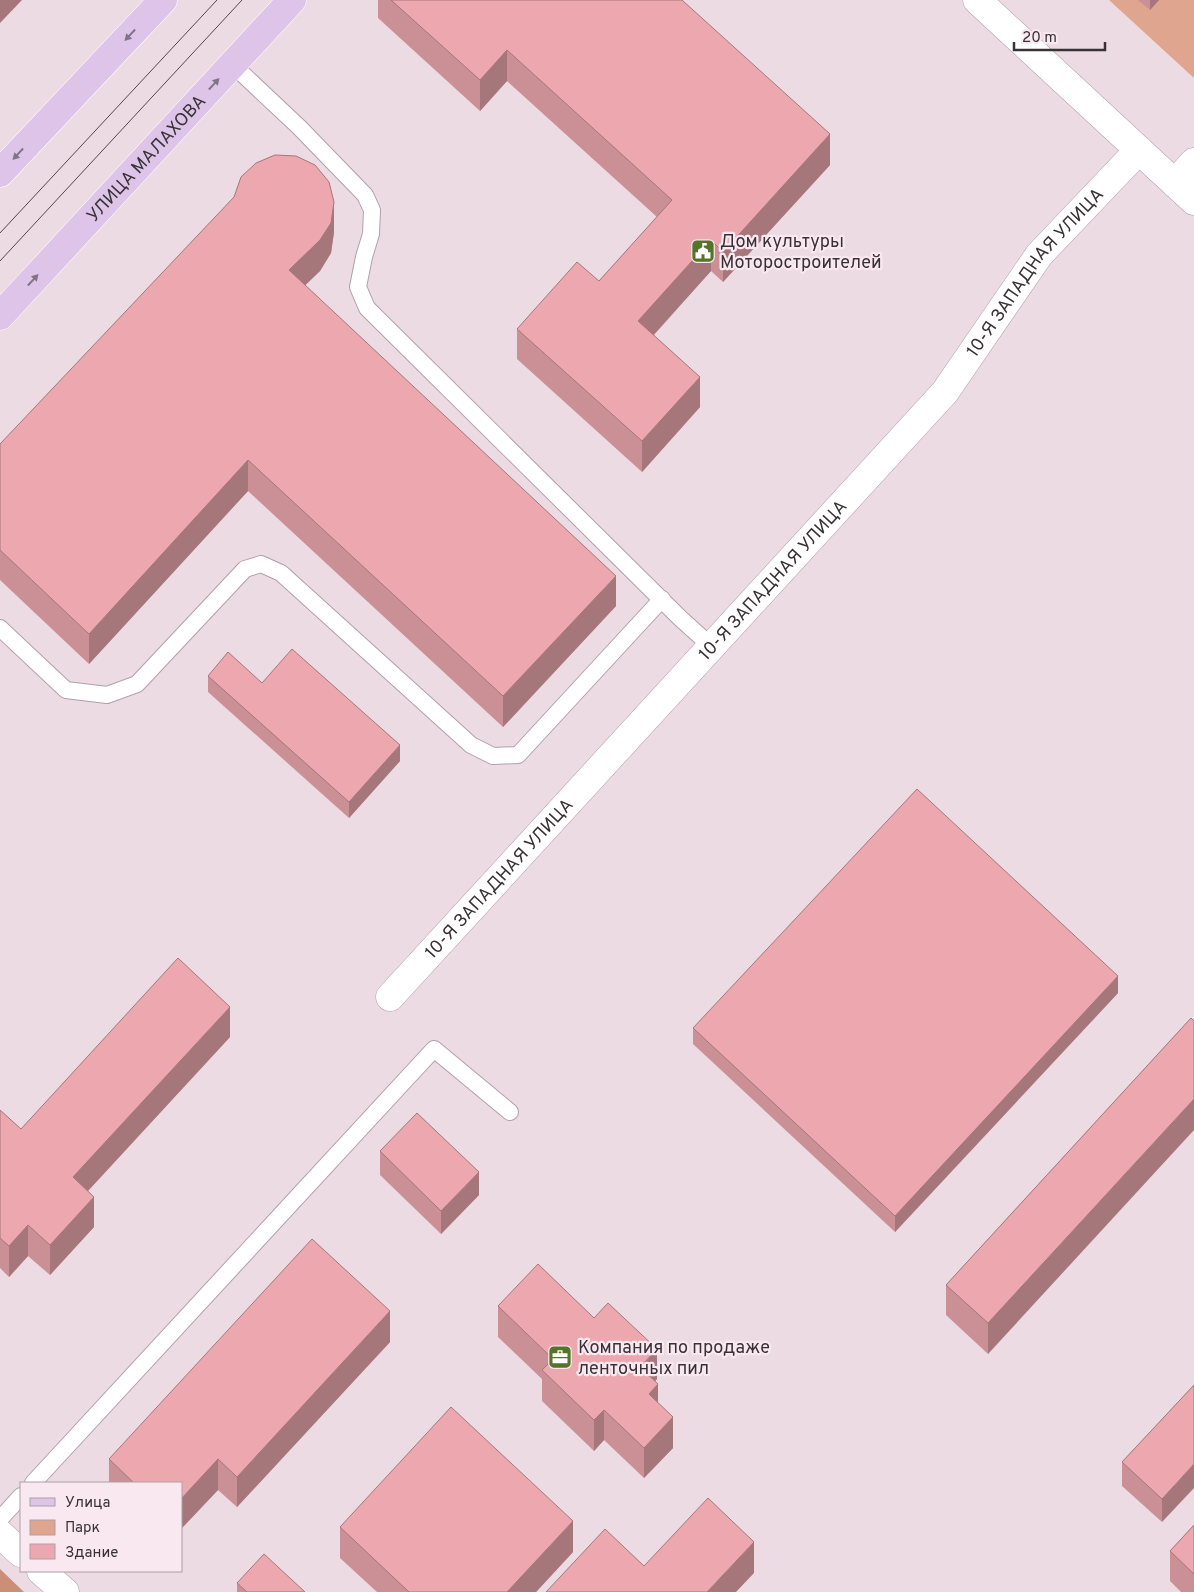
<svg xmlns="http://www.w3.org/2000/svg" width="1194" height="1592" viewBox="0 0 1194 1592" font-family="Overpass,sans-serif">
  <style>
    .green { fill: #dfa58e }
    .forest { fill: #cb8f77 }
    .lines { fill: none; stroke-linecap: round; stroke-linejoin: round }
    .service-casing { stroke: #b0a0a8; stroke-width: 18 }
    .minor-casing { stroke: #b0a0a8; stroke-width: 29 }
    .tertiary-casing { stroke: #b0a0a8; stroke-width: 29 }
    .primary-casing { stroke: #fff; stroke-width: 29 }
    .service { stroke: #fff; stroke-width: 16 }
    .minor { stroke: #fff; stroke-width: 28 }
    .tertiary { stroke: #fff; stroke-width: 28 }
    .primary { stroke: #ddc4e8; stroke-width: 28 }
    .tram { stroke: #50494c; stroke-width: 1 }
    .wall { fill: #cb9096 }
    .shaded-wall { fill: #a5767a }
    .building { fill: #eca8ae; stroke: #a5767a }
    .oneway { fill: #827486 }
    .labels { text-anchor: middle; stroke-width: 4.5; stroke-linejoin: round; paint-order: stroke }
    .street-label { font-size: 18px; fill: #383235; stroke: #fae8f1 }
    .poi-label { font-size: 18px; fill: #383235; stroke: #fae8f1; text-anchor: start }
  </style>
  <rect width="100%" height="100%" fill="#eddbe4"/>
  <!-- green -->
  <polygon class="green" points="1109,0 1194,0 1194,78"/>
  <!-- forest -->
  <polygon class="forest" points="0,1569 24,1592 0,1592"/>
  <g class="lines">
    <!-- service casing -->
    <g class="service-casing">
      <g id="service">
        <polyline points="232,64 299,127 365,195 372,210 371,234 364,257 358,287 367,308 680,618 711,646"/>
        <polyline points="0,628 66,690 107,695 137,684 245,569 261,564 281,573 471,745 493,756 518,755 662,599"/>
        <polyline points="33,1483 434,1049 510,1112"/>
        <polyline points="0,1519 21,1496"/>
      </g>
    </g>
    <!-- minor casing -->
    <g class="minor-casing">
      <g id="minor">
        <polyline points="977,0 1194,201"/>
        <polyline points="1175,183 1194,162"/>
        <path id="s1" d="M390 997 945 392 1039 255 1139 150"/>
      </g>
    </g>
    <!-- tertiary casing -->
    <g class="tertiary-casing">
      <g id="tertiary">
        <polyline points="0,1534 21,1553"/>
        <polyline points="41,1571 65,1592"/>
      </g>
    </g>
    <!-- primary casing -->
    <g class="primary-casing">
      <g id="primary">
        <polyline points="0,173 163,0"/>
        <path id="s2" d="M0 316 292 0"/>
      </g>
    </g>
    <!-- service -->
    <use href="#service" class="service"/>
    <!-- minor -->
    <use href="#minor" class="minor"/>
    <!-- tertiary -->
    <use href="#tertiary" class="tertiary"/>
    <!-- primary -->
    <use href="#primary" class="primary"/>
    <!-- tram -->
    <g class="tram">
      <polyline points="0,233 217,0"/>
      <polyline points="0,261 242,0"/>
    </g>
  </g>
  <!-- wall -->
  <g class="wall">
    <polygon points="378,0 682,0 830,165 723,282 711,271 654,335 700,407 642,472 517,359 517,329 599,281 657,217 507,81 480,111 378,18"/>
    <polygon points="1138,0 1159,0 1150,10"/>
    <polygon points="334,232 331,253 320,271 305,285 616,606 503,727 248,491 89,664 0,580 0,444"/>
    <polygon points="208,676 400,761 349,818 208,692"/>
    <polygon points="1118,993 895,1232 693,1044 693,1028"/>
    <polygon points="1191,1018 988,1354 946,1315 946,1285"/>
    <polygon points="230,1037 88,1191 94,1227 50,1275 28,1256 9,1277 0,1268 0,1110 21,1129"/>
    <polygon points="380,1151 479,1195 441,1234 380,1175"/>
    <polygon points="498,1306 657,1379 655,1381 658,1403 673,1448 644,1478 604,1440 594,1451 542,1401 542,1379 498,1337"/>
    <polygon points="390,1342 237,1507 218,1490 181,1529 181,1483 109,1483 109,1459"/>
    <polygon points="1194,1385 1162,1522 1122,1486 1122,1462"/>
    <polygon points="1194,1525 1194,1592 1181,1592 1170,1581 1170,1551"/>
    <polygon points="340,1527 573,1552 536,1592 377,1592 340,1558"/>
    <polygon points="237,1583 305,1592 237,1592"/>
  </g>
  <!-- shaded-wall -->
  <g class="shaded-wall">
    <polygon points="0,0 22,0 0,23"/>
    <polygon points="1150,0 1159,0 1150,10"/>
    <polygon points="507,50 507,81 480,111 480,80"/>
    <polygon points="830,134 830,165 723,282 723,252"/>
    <polygon points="334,202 334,232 331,253 320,271 289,301 289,270"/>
    <polygon points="711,240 711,271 638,352 638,321"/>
    <polygon points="700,377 700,407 642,472 642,441"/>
    <polygon points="248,460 248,491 89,664 89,634"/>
    <polygon points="616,576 616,606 503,727 503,696"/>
    <polygon points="400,745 400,761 349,818 349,802"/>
    <polygon points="1118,976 1118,993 895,1232 895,1216"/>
    <polygon points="230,1007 230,1037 73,1207 73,1177"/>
    <polygon points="1194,1099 1194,1130 988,1354 988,1323"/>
    <polygon points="479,1172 479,1195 441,1234 441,1211"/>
    <polygon points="94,1197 94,1227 50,1275 50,1245"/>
    <polygon points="28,1225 28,1256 9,1277 9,1246"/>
    <polygon points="390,1311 390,1342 237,1507 237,1477"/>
    <polygon points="657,1349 657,1379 640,1397 640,1367"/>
    <polygon points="658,1384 658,1415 649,1394"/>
    <polygon points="604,1410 604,1440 594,1451 594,1420"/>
    <polygon points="673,1417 673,1448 644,1478 644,1448"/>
    <polygon points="218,1459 218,1490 181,1529 181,1499"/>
    <polygon points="1194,1464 1194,1488 1162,1522 1162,1499"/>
    <polygon points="573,1521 573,1552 536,1592 507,1592"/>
    <polygon points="754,1542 754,1573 736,1592 707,1592"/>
  </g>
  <!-- building -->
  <g class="building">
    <polygon points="391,0 682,0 830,134 723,252 711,240 638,321 700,377 642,441 517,329 577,262 599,281 672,200 507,50 480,80"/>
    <polygon points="275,155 296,156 315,165 329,182 334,202 331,223 320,240 289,270 616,576 503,696 248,460 89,634 0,550 0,444 234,197 241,177 256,163"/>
    <polygon points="292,649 400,745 349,802 208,676 228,652 262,683"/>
    <polygon points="917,789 1118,976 895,1216 693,1028"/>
    <polygon points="178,958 230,1007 73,1177 94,1197 50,1245 28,1225 9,1246 0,1238 0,1110 21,1129"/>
    <polygon points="1191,1018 1194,1021 1194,1099 988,1323 946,1285"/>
    <polygon points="417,1113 479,1172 441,1211 380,1151"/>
    <polygon points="312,1239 390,1311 237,1477 218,1459 181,1499 181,1483 134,1483 109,1459"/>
    <polygon points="538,1264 594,1318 608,1303 657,1349 640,1367 658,1384 649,1394 673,1417 644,1448 604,1410 594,1420 542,1370 553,1359 498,1306"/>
    <polygon points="1194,1385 1194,1464 1162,1499 1122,1462"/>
    <polygon points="451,1407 573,1521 507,1592 409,1592 340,1527"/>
    <polygon points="708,1498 754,1542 707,1592 546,1592 605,1529 644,1566"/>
    <polygon points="1194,1525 1194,1574 1170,1551"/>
    <polygon points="264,1554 305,1592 247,1592 237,1583"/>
  </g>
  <!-- one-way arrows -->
  <defs><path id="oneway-solid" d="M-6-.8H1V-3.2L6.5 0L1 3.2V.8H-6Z" transform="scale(1.25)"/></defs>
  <g class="oneway">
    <use href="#oneway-solid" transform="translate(130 35) rotate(133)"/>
    <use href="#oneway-solid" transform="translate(214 84) rotate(-47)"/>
    <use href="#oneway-solid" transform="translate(18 154) rotate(133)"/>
    <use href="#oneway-solid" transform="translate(33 280) rotate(-47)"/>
  </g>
  <!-- icons -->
  <defs>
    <g id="civic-square" transform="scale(1.25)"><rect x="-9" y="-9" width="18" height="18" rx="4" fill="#54742a" stroke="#fae8f1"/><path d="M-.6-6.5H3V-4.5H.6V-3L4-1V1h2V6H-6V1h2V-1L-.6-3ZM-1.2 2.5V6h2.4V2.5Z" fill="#fff"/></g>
    <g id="office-square" transform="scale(1.25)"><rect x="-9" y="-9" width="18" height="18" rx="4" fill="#54742a" stroke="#fae8f1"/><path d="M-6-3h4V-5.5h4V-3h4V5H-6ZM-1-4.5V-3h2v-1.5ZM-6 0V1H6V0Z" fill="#fff"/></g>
  </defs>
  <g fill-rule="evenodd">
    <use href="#civic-square" x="703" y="251"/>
    <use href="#office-square" x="560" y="1357"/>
  </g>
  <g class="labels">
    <!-- street labels -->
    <g class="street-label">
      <text dy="6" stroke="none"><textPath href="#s2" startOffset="215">УЛИЦА МАЛАХОВА</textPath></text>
      <text dy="6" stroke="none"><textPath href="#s1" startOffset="971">10-Я ЗАПАДНАЯ УЛИЦА</textPath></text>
      <text dy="6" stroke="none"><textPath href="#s1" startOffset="566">10-Я ЗАПАДНАЯ УЛИЦА</textPath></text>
      <text dy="6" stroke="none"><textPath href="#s1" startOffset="161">10-Я ЗАПАДНАЯ УЛИЦА</textPath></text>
    </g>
    <!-- poi labels -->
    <g class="poi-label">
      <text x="720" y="247">Дом культуры<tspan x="720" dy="21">Моторостроителей</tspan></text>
      <text x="578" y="1353">Компания по продаже<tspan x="578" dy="21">ленточных пил</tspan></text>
    </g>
  </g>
  <!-- legend -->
  <rect x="20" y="1482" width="162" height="90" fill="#fae8f1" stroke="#ac9fa6"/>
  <rect x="30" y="1498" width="25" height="8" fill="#ddc4e8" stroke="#ac9fa6"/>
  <text x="65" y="1507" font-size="15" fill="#383235">Улица</text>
  <rect x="30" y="1520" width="25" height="15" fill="#dfa58e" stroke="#ac9fa6"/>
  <text x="65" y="1532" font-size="15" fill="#383235">Парк</text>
  <rect x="30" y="1544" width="25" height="15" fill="#eca8ae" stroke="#ac9fa6"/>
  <text x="65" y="1557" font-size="15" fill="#383235">Здание</text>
  <!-- scale -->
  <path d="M1014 42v8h91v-8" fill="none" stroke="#383235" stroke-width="2.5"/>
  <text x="1022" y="42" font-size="15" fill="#383235" stroke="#fae8f1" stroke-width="4" paint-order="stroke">20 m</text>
</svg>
